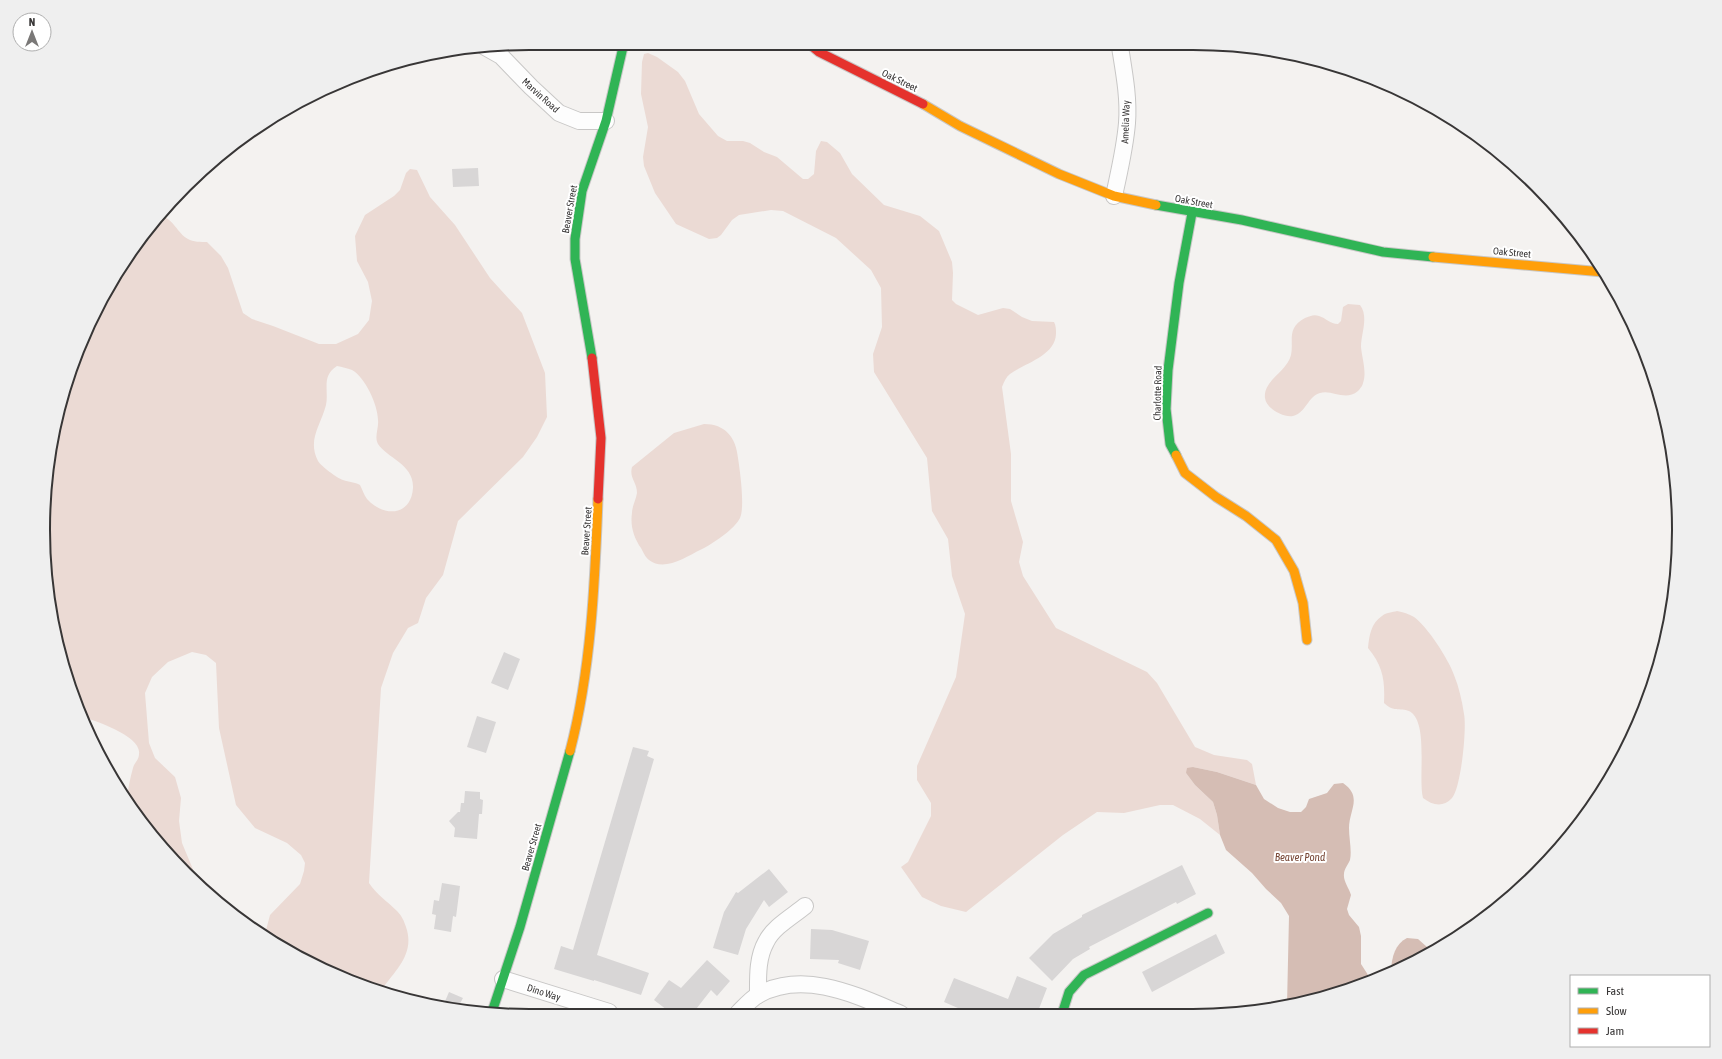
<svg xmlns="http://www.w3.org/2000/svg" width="1722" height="1059" viewBox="0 0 1722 1059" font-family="'Asap Condensed',sans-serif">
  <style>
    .green { fill: #ebdad4; fill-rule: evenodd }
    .water { fill: #d5bdb4 }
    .building { fill: #d8d6d6 }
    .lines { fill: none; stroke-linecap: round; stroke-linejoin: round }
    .street-casing { stroke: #c8c7c6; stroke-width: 18 }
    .fast-casing { stroke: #c8c7c6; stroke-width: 11 }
    .slow-casing { stroke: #c8c7c6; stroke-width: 11 }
    .jam-casing { stroke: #c8c7c6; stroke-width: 11 }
    .street { stroke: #fdfdfd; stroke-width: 16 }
    .fast { stroke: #30b455; stroke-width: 9 }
    .slow { stroke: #ff9f0a; stroke-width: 9 }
    .jam { stroke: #e5322d; stroke-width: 9 }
    .labels { text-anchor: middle; stroke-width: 4; stroke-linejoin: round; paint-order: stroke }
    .street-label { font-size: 10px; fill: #383636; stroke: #fff }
    .water-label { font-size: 11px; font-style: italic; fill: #774635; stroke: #fff }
    .rim { fill: none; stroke: #383636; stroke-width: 2 }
  </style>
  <rect width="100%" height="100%" fill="#f4f2f0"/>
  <!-- green -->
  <g class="green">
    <path d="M648 53 657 57 678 72 685 81 699 114 718 136 727 141H743L750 143 764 152 777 157 803 179H808L814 174 816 151 821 141 827 142 840 153 852 174 884 205 920 216 939 231 952 262 953 273 952 300 956 304 978 315 1003 308 1010 309 1022 317 1032 321 1054 322C1056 326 1056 329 1056 334 1055 356 1025 363 1010 374 1006 377 1004 382 1002 387L1011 454V501L1023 542 1019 562 1023 576 1056 628 1147 672 1157 683 1195 747 1214 755 1247 760 1252 764 1256 785 1217 772 1193 767 1186 773 1195 785 1213 802 1217 815 1220 835 1200 819 1173 805H1160L1124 813 1097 812 1063 835 966 912 941 906 922 897 901 867 908 862 931 816V803L917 780V766L956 677 965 614 952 576 948 539 932 511 927 458 874 372 873 354 882 327 881 288 871 270 836 238 783 211 771 210 739 215 732 220 721 235 717 238 709 239 676 224 655 193 644 166 643 157 648 127 641 94 642 62 644 54Z"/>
    <path d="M410 169 417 170 430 197 455 225 490 278 522 313 545 373 547 417 537 437 523 457 458 521 443 575 426 598 418 623 408 628 393 653 381 688 369 883C377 895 387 901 397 911 402 916 404 921 406 927 415 953 397 969 382 989L344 979 265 934 270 915 300 884 304 871 305 863 301 855 287 843 255 828 236 805 219 728 216 663 206 655 192 652 168 662 152 677 145 693 149 743 155 758 175 777 181 798 179 821 182 843 197 879 143 825 127 798C128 789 130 778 133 768 134 763 139 760 139 754 142 736 95 721 81 716L69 686 47 593 43 529 52 435 69 373 93 314 143 234 161 216C174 219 177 233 188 239 193 242 201 242 207 242L221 256 228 268 243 313 252 319 273 326 319 344H336L358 334 369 320 372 301 368 282 357 261 355 236 365 215 394 196 400 190 406 173ZM337 366C342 367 347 368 352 370 365 377 378 405 378 420 379 428 374 437 378 444 387 458 414 464 413 488 411 517 383 517 367 499 364 495 362 489 360 485 355 482 349 482 343 480 337 478 321 466 318 461 307 440 321 425 326 405 329 390 321 376 337 366Z"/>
    <path d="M1348 304 1360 305C1369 317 1361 333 1361 347 1362 358 1367 372 1363 383 1363 385 1360 389 1358 391 1345 402 1332 389 1320 393 1308 396 1306 413 1293 416 1283 418 1266 408 1265 398 1263 380 1287 372 1291 355 1294 341 1286 328 1305 318 1310 316 1314 314 1319 316 1326 318 1330 324 1338 324L1341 321 1343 307Z"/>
    <path d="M704 424C725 424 736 437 738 458 740 471 745 507 740 518 735 529 711 545 700 550 686 557 664 572 649 560 646 558 643 552 641 548 634 538 630 526 632 513 632 506 636 500 637 493 637 482 629 478 632 467L674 433Z"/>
    <path d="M1397 611C1403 612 1409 614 1414 617 1427 626 1449 660 1454 675 1459 687 1462 701 1464 714 1467 728 1461 788 1452 798 1443 808 1432 805 1423 798 1418 779 1428 727 1412 713 1404 706 1395 714 1384 703 1385 680 1383 666 1368 648 1369 636 1371 623 1382 616 1385 613 1393 612 1397 611Z"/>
  </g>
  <!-- water -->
  <g class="water">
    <path d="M1193 767 1217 772 1256 785 1264 799 1278 808 1290 812H1301L1306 807 1309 799 1327 793 1334 784 1343 783C1363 797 1349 810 1349 828 1349 838 1352 851 1350 860 1348 865 1344 869 1344 874 1343 881 1349 888 1351 895L1347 909 1349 915 1359 927 1361 936V964L1370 978 1319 999 1287 1005 1289 916 1281 903 1266 889 1252 873 1226 850 1220 835 1217 815 1213 802 1195 785 1186 773 1187 768Z"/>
    <path d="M1407 938 1418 939 1427 947 1428 954 1391 969C1392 957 1395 944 1407 938Z"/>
  </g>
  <!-- building -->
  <g class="building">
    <polygon points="478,168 479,186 453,187 452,169"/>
    <polygon points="504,652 520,659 508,690 491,683"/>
    <polygon points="477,716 496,722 486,753 467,747"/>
    <polygon points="633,747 649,751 647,756 654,759 597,955 649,973 641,995 594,980 594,981 554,969 561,946 573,950"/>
    <polygon points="465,791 480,792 480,799 483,800 482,814 479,814 477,839 454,837 455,828 449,821 458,812 460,812 461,803 464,803"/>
    <polygon points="1182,865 1196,894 1177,904 1176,902 1089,947 1090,949 1073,959 1052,981 1029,958 1053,934 1082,917 1082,915"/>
    <polygon points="769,869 788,892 769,907 764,900 746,929 738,955 713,948 724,912 736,892 738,893"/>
    <polygon points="442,883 460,886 456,917 453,916 451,932 434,929 436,915 432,914 434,900 439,901"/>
    <polygon points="811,929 832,930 869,941 860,970 838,963 839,960 810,959"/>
    <polygon points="1216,934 1225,953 1152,992 1142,972"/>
    <polygon points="707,960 730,981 717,996 711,990 693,1013 671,1013 654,1000 669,980 681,988"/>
    <polygon points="1017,976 1047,988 1037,1014 972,1014 944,1002 954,978 1008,999"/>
    <polygon points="449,992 463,998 457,1009 443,1006"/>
  </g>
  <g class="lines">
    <!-- street casing -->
    <g class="street-casing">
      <g id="street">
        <polyline points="485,47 501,56 531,87 559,113 579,121 606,121"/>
        <path d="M1114 196C1119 172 1125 148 1127 123 1129 98 1124 72 1120 47"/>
        <polyline points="503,979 609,1012"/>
        <path d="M758 995C758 978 757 958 766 942 773 927 793 916 805 906"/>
        <path d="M738 1013C744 1007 751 999 758 995 804 969 858 996 901 1014"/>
      </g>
    </g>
    <!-- fast casing -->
    <g class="fast-casing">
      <g id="fast">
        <polyline points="1156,205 1242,220 1383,252 1433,257"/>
        <polyline points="592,358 575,259 575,239 582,191 606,121 623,47"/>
        <polyline points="1176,455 1170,444 1166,409 1168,370 1179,283 1192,213"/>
        <polyline points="492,1012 520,927 570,751"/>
        <polyline points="1062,1014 1069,992 1084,975 1208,913"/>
      </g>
    </g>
    <!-- slow casing -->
    <g class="slow-casing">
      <g id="slow">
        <polyline points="923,104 960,126 1059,174 1114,196 1156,205"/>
        <polyline points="1433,257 1603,272"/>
        <polyline points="1176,455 1185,473 1216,497 1246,516 1276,540 1294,571 1303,603 1307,640"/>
        <path d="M570 751C591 671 595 582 598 499"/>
      </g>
    </g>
    <!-- jam casing -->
    <g class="jam-casing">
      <g id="jam">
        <polyline points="813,47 819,52 923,104"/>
        <polyline points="592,358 601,438 598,499"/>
      </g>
    </g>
    <!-- street -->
    <use href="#street" class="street"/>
    <!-- fast -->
    <use href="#fast" class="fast"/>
    <!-- slow -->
    <use href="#slow" class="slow"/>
    <!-- jam -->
    <use href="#jam" class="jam"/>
  </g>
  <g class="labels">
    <!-- street labels -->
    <g class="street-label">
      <text transform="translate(900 80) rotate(26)" y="4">Oak Street</text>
      <text transform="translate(541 95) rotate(42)" y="4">Marvin Road</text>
      <text transform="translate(1125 122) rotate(-88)" y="4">Amelia Way</text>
      <text transform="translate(1194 201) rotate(10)" y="4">Oak Street</text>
      <text transform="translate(569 209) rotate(-80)" y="4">Beaver Street</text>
      <text transform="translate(1512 252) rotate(5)" y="4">Oak Street</text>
      <text transform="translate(1157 393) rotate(-89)" y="4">Charlotte Road</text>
      <text transform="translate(586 531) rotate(-86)" y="4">Beaver Street</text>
      <text transform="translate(531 847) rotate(-74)" y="4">Beaver Street</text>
      <text transform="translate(544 992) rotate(18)" y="4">Dino Way</text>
    </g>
    <!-- water labels -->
    <g class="water-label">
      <text x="1300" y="861">Beaver Pond</text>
    </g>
  </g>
  <!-- crop -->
  <path d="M0 0H1722V1059H0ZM529 50H1193A479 479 0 0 1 1672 529V530A479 479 0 0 1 1193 1009H529A479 479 0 0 1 50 530V529A479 479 0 0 1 529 50Z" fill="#efefef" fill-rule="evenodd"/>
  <path class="rim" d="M529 50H1193A479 479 0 0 1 1672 529V530A479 479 0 0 1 1193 1009H529A479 479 0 0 1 50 530V529A479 479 0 0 1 529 50Z"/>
  <!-- legend -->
  <rect x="1570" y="975" width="140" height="72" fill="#ffffff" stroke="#afafaf"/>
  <rect x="1578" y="988" width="20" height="6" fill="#30b455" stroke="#afafaf"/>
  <text x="1606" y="995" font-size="12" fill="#383636">Fast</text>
  <rect x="1578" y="1008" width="20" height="6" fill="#ff9f0a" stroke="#afafaf"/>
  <text x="1606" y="1015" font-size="12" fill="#383636">Slow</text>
  <rect x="1578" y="1028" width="20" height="6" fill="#e5322d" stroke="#afafaf"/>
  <text x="1606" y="1035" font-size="12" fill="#383636">Jam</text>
  <!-- north arrow -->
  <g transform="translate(32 32)"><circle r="19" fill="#ffffff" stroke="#afafaf"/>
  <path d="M0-3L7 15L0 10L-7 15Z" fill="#7a7877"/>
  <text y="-6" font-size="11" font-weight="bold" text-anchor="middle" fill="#383636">N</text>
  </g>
</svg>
